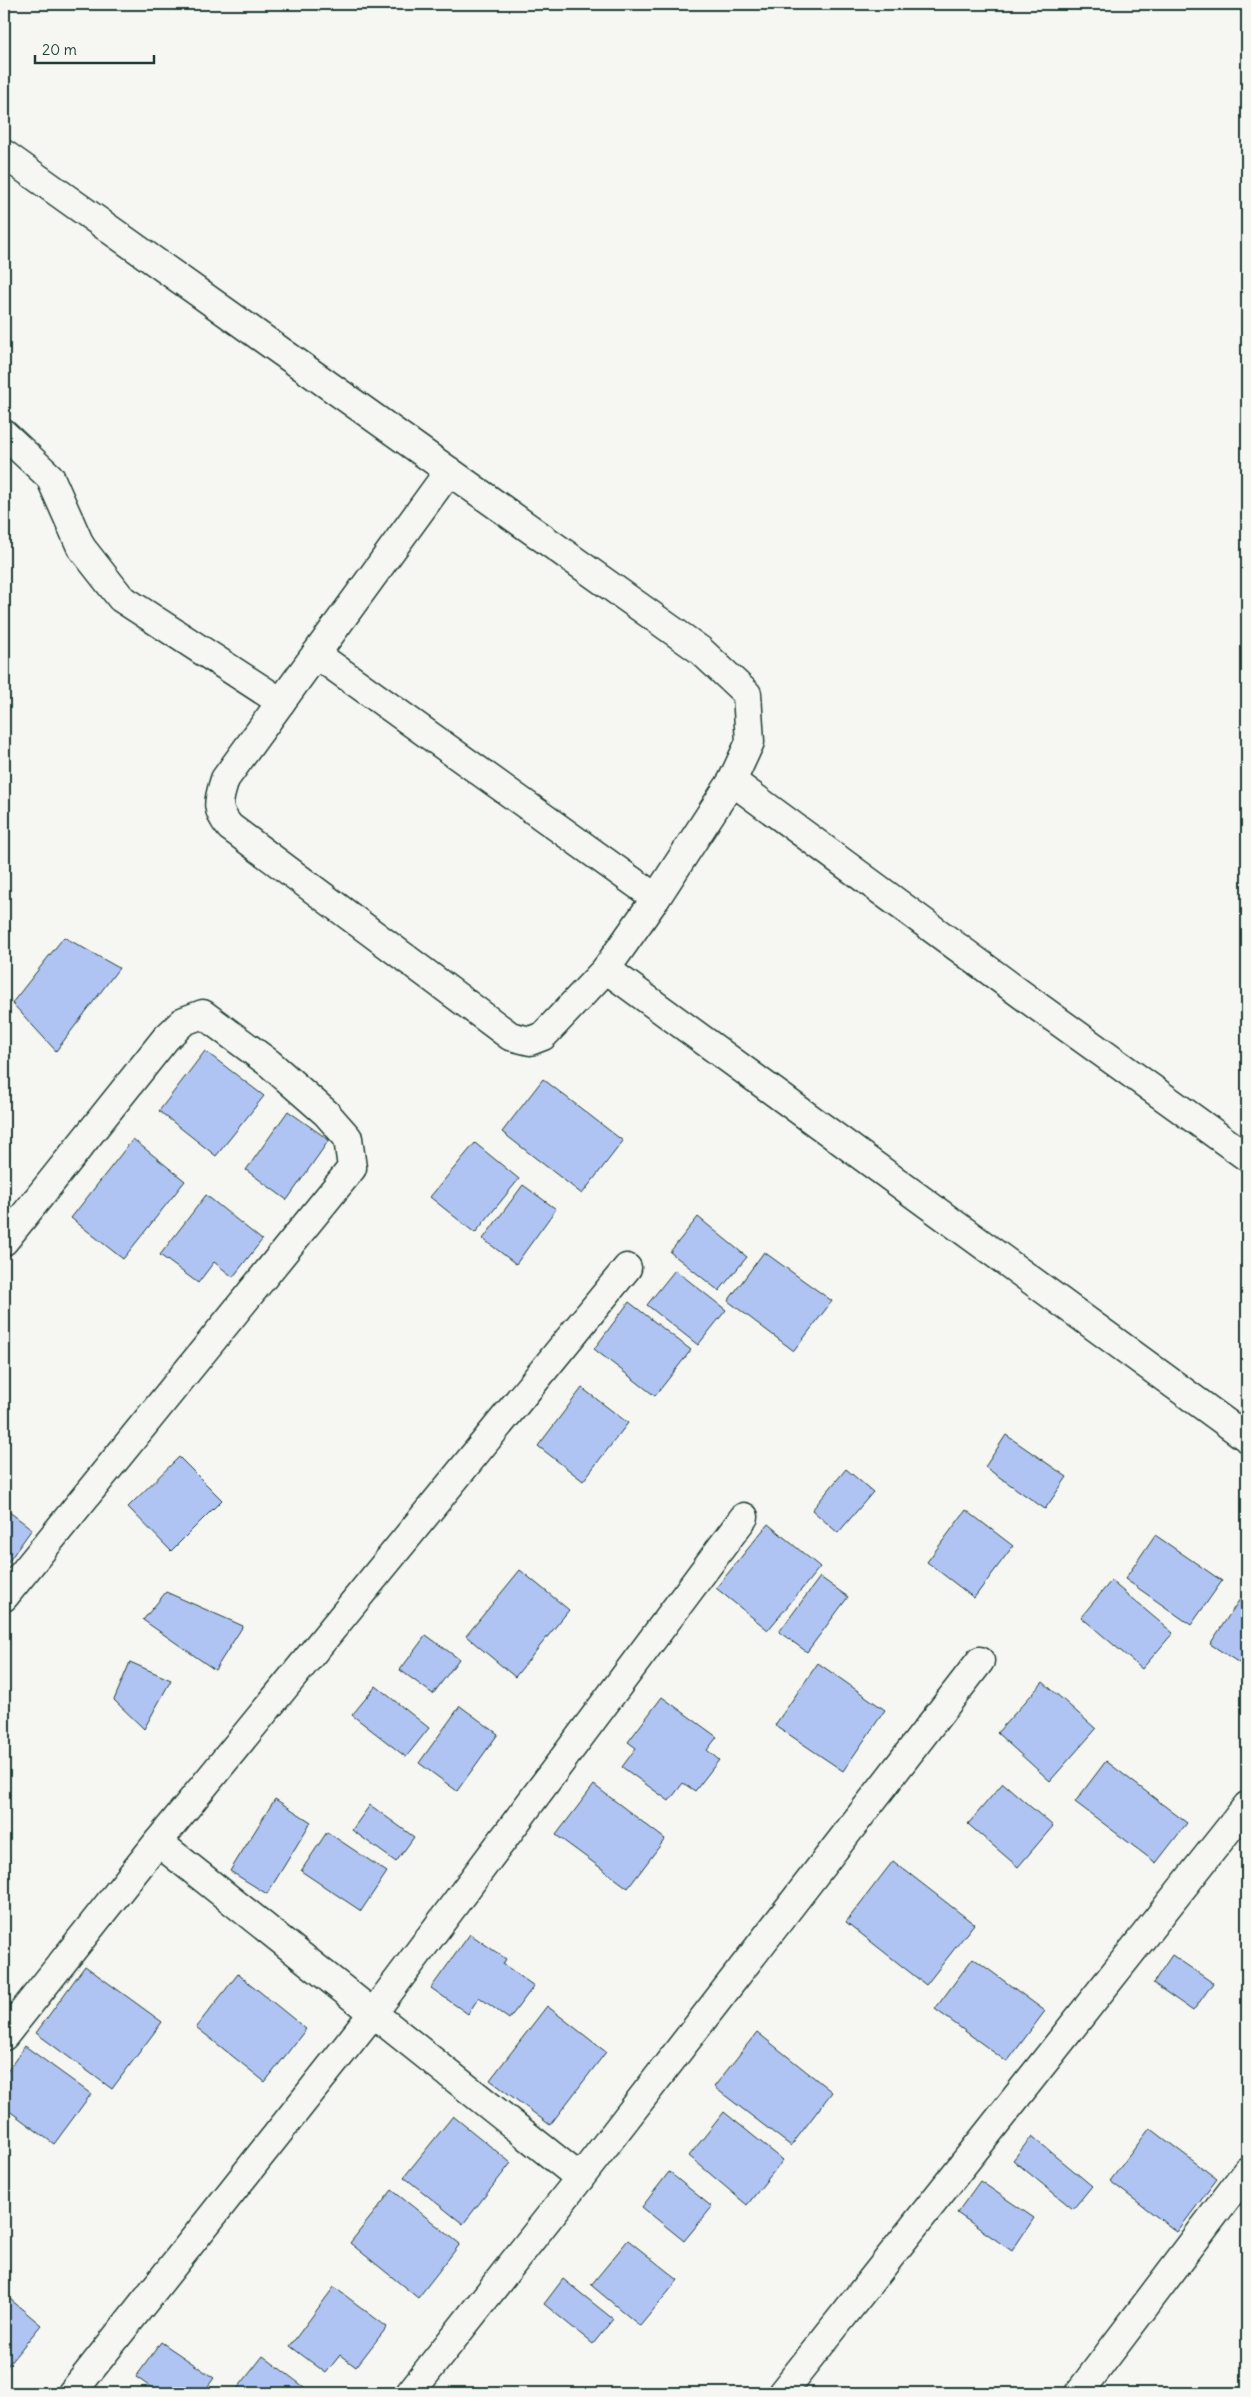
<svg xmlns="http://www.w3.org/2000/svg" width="1251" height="2397" viewBox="0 0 1251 2397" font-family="Delius,sans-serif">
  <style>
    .building { fill: #afc4f3; stroke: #1f3d34 }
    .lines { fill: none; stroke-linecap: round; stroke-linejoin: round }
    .street-casing { stroke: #1f3d34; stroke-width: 31 }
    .street { stroke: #f6f6f2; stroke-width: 28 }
  </style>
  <rect width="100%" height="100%" fill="#f6f6f2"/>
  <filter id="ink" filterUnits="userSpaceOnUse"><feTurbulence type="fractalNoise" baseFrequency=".02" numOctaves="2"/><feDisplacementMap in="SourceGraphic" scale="10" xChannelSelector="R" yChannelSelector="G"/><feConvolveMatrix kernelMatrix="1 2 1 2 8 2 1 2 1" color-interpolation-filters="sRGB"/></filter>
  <g filter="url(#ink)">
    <!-- building -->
    <g class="building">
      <polygon points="64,937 119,968 56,1051 12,1003"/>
      <polygon points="205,1051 264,1096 216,1156 159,1111"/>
      <polygon points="543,1079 623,1141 582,1194 502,1132"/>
      <polygon points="288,1111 329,1140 287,1200 246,1170"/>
      <polygon points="133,1139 185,1181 123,1259 71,1218"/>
      <polygon points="475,1143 519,1179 475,1233 430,1197"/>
      <polygon points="523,1185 556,1209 516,1264 483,1239"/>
      <polygon points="206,1195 262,1240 233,1277 214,1262 198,1283 160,1255"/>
      <polygon points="698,1217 747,1257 719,1291 670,1252"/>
      <polygon points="764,1252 832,1301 794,1351 728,1301"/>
      <polygon points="675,1270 726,1310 698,1345 647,1305"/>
      <polygon points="629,1302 691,1350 655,1396 594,1349"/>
      <polygon points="582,1388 628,1423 583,1481 538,1446"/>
      <polygon points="1006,1435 1067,1477 1045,1509 985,1467"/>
      <polygon points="179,1457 222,1500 171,1551 128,1507"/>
      <polygon points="846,1469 873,1492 838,1533 812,1510"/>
      <polygon points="4,1508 32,1529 4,1568"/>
      <polygon points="966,1510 1013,1546 974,1598 927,1562"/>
      <polygon points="768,1524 820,1567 768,1630 716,1588"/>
      <polygon points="1155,1535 1222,1581 1191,1625 1125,1579"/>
      <polygon points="520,1570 569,1610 515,1677 466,1636"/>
      <polygon points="820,1577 848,1597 807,1652 779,1632"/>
      <polygon points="1111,1581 1173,1633 1142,1669 1081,1617"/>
      <polygon points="1246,1590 1247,1591 1247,1668 1210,1644"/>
      <polygon points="166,1592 243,1626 215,1670 143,1620"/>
      <polygon points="426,1635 459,1659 433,1694 400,1670"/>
      <polygon points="130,1662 171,1680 144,1729 114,1700"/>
      <polygon points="818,1663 885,1710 843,1771 775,1725"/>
      <polygon points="1043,1682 1096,1729 1050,1781 997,1733"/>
      <polygon points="376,1686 429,1728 406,1757 352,1715"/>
      <polygon points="662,1697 717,1737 707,1750 719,1760 695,1791 683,1783 669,1801 622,1767 636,1748 628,1742"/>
      <polygon points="460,1706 498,1734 457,1791 419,1763"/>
      <polygon points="1106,1761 1187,1823 1156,1863 1075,1802"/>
      <polygon points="1003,1783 1053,1826 1018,1867 968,1824"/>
      <polygon points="594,1785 665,1839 628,1888 556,1835"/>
      <polygon points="275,1799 311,1822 267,1894 230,1871"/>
      <polygon points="370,1805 414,1837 396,1862 352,1830"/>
      <polygon points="327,1832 387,1872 361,1911 301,1871"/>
      <polygon points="893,1861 974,1924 926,1985 846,1922"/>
      <polygon points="470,1934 506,1959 503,1964 534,1986 509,2019 479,1997 468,2014 431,1988"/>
      <polygon points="1172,1955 1213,1983 1193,2011 1153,1983"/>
      <polygon points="973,1958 1045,2011 1007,2062 935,2009"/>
      <polygon points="85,1966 162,2022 112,2089 36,2033"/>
      <polygon points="238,1974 306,2029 265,2082 196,2027"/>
      <polygon points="547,2006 606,2052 550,2125 490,2080"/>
      <polygon points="757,2032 832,2092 791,2146 714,2087"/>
      <polygon points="25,2046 91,2094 54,2144 4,2107 4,2076"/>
      <polygon points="724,2112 783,2160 747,2205 689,2156"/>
      <polygon points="453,2116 511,2163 463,2224 404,2177"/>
      <polygon points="1150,2128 1217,2179 1177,2232 1110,2181"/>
      <polygon points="1032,2136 1092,2186 1073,2209 1013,2160"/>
      <polygon points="669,2172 712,2207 684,2241 642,2207"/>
      <polygon points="980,2181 1034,2218 1012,2251 957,2213"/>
      <polygon points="392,2190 460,2244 418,2298 350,2243"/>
      <polygon points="628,2240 678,2280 640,2326 591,2285"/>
      <polygon points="563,2279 613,2319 593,2344 544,2304"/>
      <polygon points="334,2287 387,2327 356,2367 340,2355 326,2373 290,2346"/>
      <polygon points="4,2294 41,2325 4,2370"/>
      <polygon points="161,2342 214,2378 203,2393 159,2393 136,2377"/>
      <polygon points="263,2356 312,2393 243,2393 237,2389"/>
    </g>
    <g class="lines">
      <!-- street casing -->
      <g class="street-casing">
        <g id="street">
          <polyline points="4,154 700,650 747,694 750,742 732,781 656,898 606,969 1247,1438"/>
          <polyline points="4,434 50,477 81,547 121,598 281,702"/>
          <path d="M449 471 225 779C219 800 214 808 230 827L510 1036 530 1041 543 1036 606 969"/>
          <polyline points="316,654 656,898"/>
          <polyline points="732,781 1040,1008 1247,1157"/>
          <polyline points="4,1241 166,1038 184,1021 203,1014 269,1063 326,1113 348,1138 352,1168 4,1597"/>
          <polyline points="158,1842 580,2178"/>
          <polyline points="4,2036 158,1842 627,1268"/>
          <polyline points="72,2393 374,2012 744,1517"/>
          <polyline points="410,2393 580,2178 980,1661"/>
          <polyline points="782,2393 1247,1806"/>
          <polyline points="1079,2393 1247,2171"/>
        </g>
      </g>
      <!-- street -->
      <use href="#street" class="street"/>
    </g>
  </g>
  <!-- margin -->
  <rect width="1251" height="2397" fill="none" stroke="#f6f6f2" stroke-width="20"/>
  <rect x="10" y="10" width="1231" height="2377" fill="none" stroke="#1f3d34" stroke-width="2" filter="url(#ink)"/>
  <!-- scale -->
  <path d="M35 55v8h119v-8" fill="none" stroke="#1f3d34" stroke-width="2.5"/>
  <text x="42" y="55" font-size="15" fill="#1f3d34" stroke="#f6f6f2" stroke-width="4" paint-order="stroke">20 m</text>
</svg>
